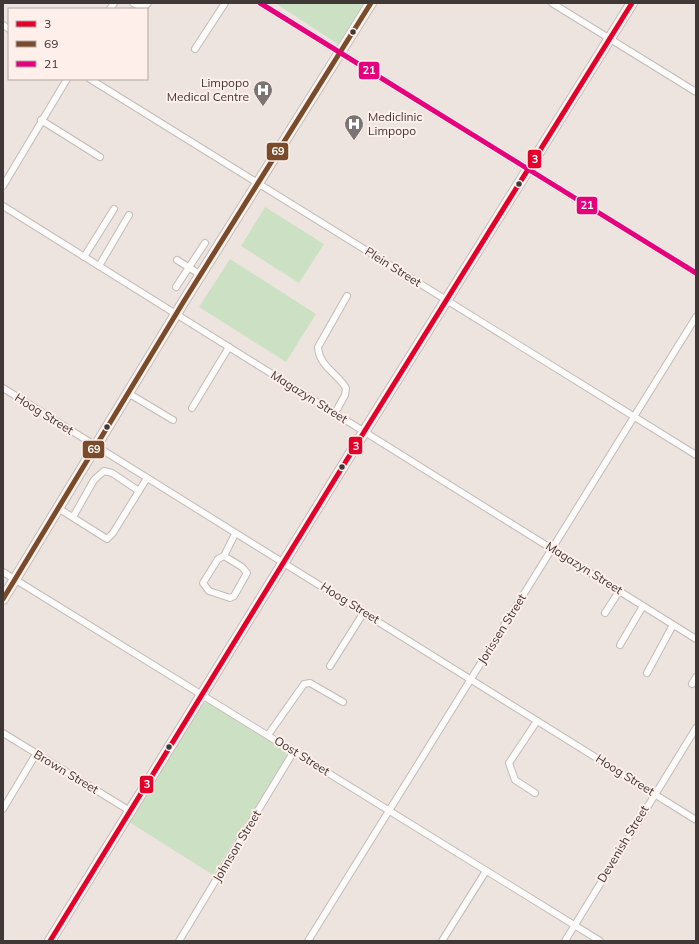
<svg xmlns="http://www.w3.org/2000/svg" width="699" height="944" viewBox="0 0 699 944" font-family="Mulish,sans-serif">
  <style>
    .green { fill: #cce1c4 }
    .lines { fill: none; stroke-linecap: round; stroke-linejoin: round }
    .street-casing { stroke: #c3bbb8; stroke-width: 8 }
    .primary-casing { stroke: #c3bbb8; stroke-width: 12 }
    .street { stroke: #fcfbfa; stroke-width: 6 }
    .primary { stroke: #fcfbfa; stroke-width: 10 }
    .bus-1-casing { stroke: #feefea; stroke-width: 8 }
    .bus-2-casing { stroke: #feefea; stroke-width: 8 }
    .bus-3-casing { stroke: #feefea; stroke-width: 8 }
    .bus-1 { stroke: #e4002b; stroke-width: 5 }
    .bus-2 { stroke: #7a4b2a; stroke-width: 5 }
    .bus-3 { stroke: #e5007d; stroke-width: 5 }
    .bus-dot { fill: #3f3836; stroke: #feefea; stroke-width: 1.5 }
    .labels { text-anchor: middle; stroke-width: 4; stroke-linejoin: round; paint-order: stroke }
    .poi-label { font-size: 12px; fill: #3f3836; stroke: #feefea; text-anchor: end }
    .street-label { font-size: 12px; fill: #3f3836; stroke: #feefea }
    .line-badge { stroke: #feefea; stroke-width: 1.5 }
    .badge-label { font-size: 11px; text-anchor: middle; font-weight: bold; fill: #fff }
  </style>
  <rect width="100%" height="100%" fill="#ede4e0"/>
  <!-- green -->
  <g class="green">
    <polygon points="275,3 364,3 338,44"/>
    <polygon points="265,207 324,244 299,283 241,246"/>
    <polygon points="230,259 316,314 286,362 199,307"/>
    <polygon points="207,702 211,703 287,750 286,757 213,875 129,822 203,704"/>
  </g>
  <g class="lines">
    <!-- street casing -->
    <g class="street-casing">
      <g id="street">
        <polyline points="133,3 144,8 148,3"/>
        <polyline points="260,3 696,273"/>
        <polyline points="552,3 696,92"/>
        <polyline points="110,9 114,3"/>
        <polyline points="3,25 9,29"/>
        <polyline points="195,49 225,3"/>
        <polyline points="90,79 696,455"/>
        <polyline points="41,120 100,157"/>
        <polyline points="3,186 67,79"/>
        <polyline points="3,206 696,639"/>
        <polyline points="84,257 114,209"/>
        <polyline points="177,260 201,275"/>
        <polyline points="99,266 129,215"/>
        <polyline points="176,287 205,243"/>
        <polyline points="3,388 696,820"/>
        <polyline points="128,393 173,420"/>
        <polyline points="192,408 229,347"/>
        <path d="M335 413 345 395 346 388C337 373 319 366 318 347L347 296"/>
        <polyline points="58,508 107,539 113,533 147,478"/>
        <polyline points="73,517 94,480 104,471 112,473 139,491"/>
        <polyline points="224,556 242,567 247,573 234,596 230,598 209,591 203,583 218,559 224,556 235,534"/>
        <polyline points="3,572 600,941"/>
        <polyline points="605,613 620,590"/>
        <polyline points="620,645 643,606"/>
        <polyline points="330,666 364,612"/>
        <polyline points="647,673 673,625"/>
        <polyline points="692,684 696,677"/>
        <polyline points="3,733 130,811"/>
        <polyline points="268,735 304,684 310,683 343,702"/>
        <polyline points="535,793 515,780 509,763 537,721"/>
        <polyline points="3,809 36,754"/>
        <polyline points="179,941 294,751"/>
        <polyline points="308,941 696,317"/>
        <polyline points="442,941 486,871"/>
        <polyline points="565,941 696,728"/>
      </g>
    </g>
    <!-- primary casing -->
    <g class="primary-casing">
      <g id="primary">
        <polyline points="3,599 184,301 371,3"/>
        <polyline points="50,941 364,432 632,3"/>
      </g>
    </g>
    <!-- street -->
    <use href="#street" class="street"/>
    <!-- primary -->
    <use href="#primary" class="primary"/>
    <!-- bus-1 casing -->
    <g class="bus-1-casing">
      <polyline id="bus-1" points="50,941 364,432 632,3"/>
    </g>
    <!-- bus-2 casing -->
    <g class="bus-2-casing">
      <polyline id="bus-2" points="3,599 184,301 371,3"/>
    </g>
    <!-- bus-3 casing -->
    <g class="bus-3-casing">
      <polyline id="bus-3" points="260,3 696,273"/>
    </g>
    <!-- bus-1 -->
    <use href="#bus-1" class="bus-1"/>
    <!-- bus-2 -->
    <use href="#bus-2" class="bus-2"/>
    <!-- bus-3 -->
    <use href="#bus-3" class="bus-3"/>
  </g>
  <!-- icons -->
  <defs>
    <g id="hospital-pin" transform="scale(1)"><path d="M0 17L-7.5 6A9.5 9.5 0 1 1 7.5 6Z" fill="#7c7472" stroke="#feefea"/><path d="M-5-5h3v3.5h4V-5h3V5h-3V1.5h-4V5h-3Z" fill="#fff"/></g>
  </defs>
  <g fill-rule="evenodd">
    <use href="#hospital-pin" x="263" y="90"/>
    <use href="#hospital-pin" x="354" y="124"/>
  </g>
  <!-- markers -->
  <g class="bus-dot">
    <circle cx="353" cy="32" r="3.5"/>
    <circle cx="519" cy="184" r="3.5"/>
    <circle cx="107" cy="427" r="3.5"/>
    <circle cx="342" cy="467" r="3.5"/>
    <circle cx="169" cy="747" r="3.5"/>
  </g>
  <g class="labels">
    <!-- poi labels -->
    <g class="poi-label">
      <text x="249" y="87">Limpopo<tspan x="249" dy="14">Medical Centre</tspan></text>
      <text x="368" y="121" text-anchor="start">Mediclinic<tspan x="368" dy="14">Limpopo</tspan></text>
    </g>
    <!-- street labels -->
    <g class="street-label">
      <text transform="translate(393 267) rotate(32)" y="4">Plein Street</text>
      <text transform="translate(309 397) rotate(32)" y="4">Magazyn Street</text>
      <text transform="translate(44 414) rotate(32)" y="4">Hoog Street</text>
      <text transform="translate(584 568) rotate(32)" y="4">Magazyn Street</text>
      <text transform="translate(350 603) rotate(32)" y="4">Hoog Street</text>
      <text transform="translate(502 629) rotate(-58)" y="4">Jorissen Street</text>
      <text transform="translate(302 756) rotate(32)" y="4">Oost Street</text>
      <text transform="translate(66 772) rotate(31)" y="4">Brown Street</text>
      <text transform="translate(625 775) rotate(32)" y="4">Hoog Street</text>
      <text transform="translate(623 844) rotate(-59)" y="4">Devenish Street</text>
      <text transform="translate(237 846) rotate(-59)" y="4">Johnson Street</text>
    </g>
  </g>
  <g class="line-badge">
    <rect x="358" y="61" width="22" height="19" rx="4" fill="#e5007d"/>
    <rect x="266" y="142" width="23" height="19" rx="4" fill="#7a4b2a"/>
    <rect x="527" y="149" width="15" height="20" rx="4" fill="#e4002b"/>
    <rect x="576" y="196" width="22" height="19" rx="4" fill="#e5007d"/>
    <rect x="348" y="436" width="15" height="19" rx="4" fill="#e4002b"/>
    <rect x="82" y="440" width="23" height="19" rx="4" fill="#7a4b2a"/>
    <rect x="139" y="775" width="15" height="19" rx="4" fill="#e4002b"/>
  </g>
  <g class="badge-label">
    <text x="369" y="74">21</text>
    <text x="278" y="155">69</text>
    <text x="535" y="163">3</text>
    <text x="587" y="209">21</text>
    <text x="356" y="450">3</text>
    <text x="94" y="453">69</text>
    <text x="147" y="788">3</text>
  </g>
  <!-- border -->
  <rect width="699" height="944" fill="none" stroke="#3f3836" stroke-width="8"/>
  <!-- legend -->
  <rect x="8" y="8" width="140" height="72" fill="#feefea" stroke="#b2a6a2"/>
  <rect x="16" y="21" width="20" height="6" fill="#e4002b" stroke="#b2a6a2"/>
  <text x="44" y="28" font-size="12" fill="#3f3836">3</text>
  <rect x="16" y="41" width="20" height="6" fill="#7a4b2a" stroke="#b2a6a2"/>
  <text x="44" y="48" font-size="12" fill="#3f3836">69</text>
  <rect x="16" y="61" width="20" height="6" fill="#e5007d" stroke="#b2a6a2"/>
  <text x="44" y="68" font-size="12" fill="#3f3836">21</text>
</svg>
